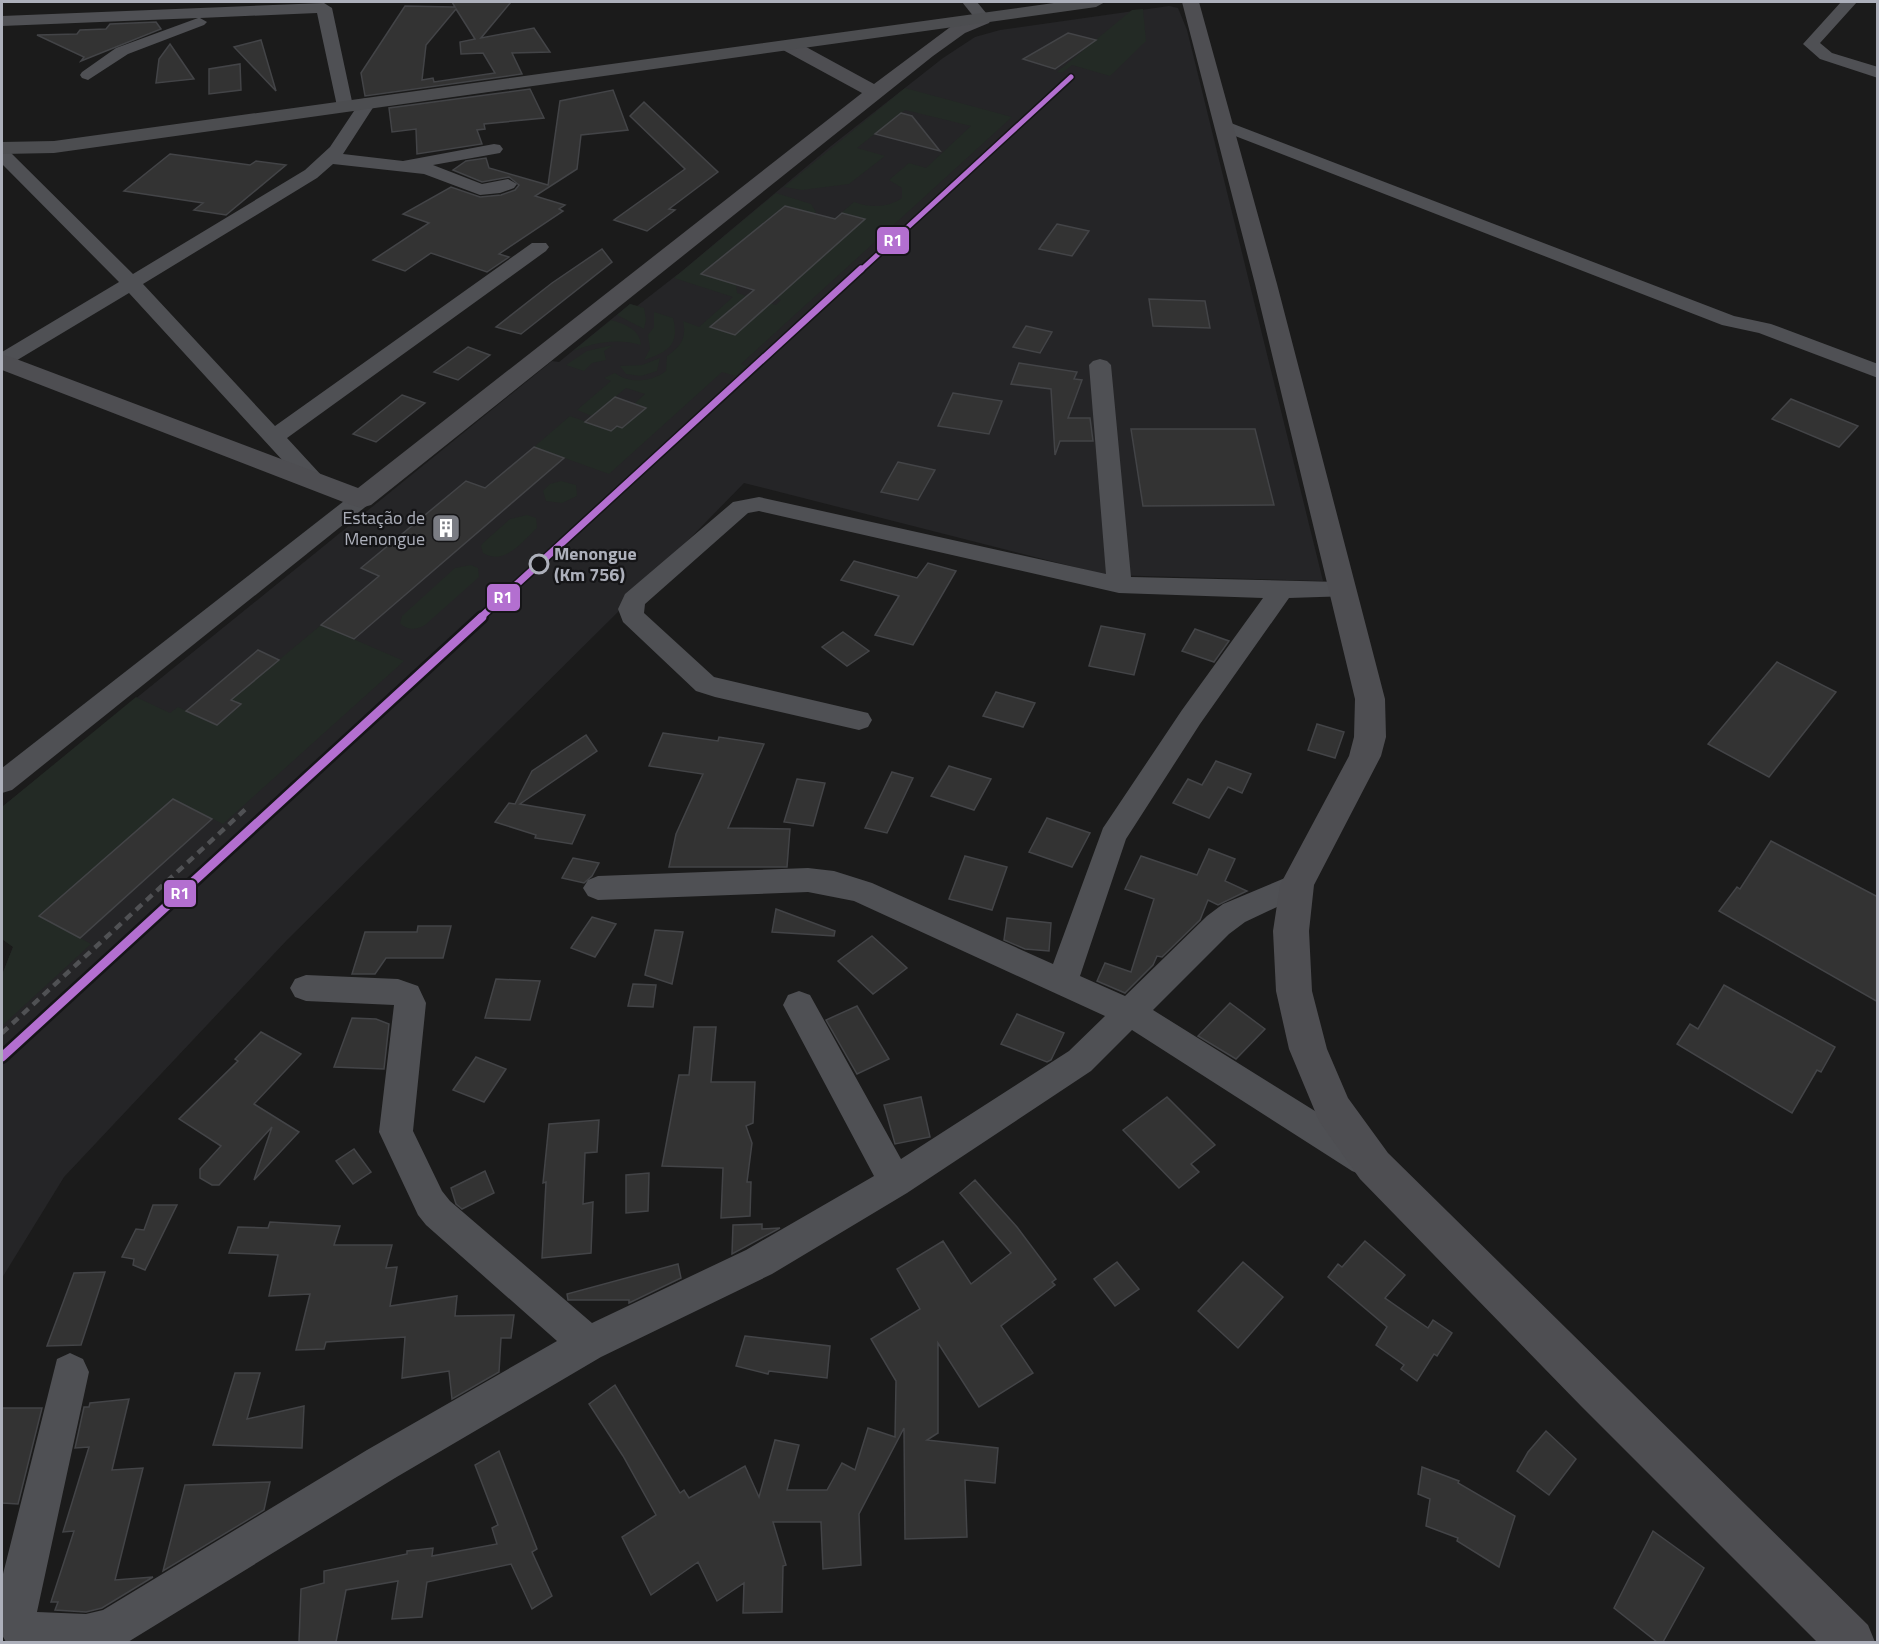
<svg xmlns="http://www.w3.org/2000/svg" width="1879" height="1644" viewBox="0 0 1879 1644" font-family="'Titillium Web',sans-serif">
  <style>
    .built { fill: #252527 }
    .green { fill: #232a25 }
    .building { fill: #333; stroke: #434447; stroke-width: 1.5; fill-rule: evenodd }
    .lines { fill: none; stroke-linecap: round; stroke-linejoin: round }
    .street { fill: #4f5054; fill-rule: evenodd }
    .secondary { fill: #4e4e52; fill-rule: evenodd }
    .primary { fill: #4c4d50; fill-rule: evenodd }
    .rail { stroke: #505154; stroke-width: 4.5; stroke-dasharray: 8 6; stroke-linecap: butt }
    .rail-1-far2-casing { stroke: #151517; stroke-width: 8 }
    .rail-1-far1-casing { stroke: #151517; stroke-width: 10 }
    .rail-1-casing { stroke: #151517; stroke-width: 14 }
    .rail-1-far2 { stroke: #b36fd0; stroke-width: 5 }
    .rail-1-far1 { stroke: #b36fd0; stroke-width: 7 }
    .rail-1 { stroke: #b36fd0; stroke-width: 9 }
    .stop-dot { fill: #151517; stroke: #adb0bb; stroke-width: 3 }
    .labels { text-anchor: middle; stroke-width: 4.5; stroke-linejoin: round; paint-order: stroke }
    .poi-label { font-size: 18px; fill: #adb0bb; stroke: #151517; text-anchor: end }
    .stop-label { font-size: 18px; font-weight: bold; fill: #adb0bb; stroke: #151517; text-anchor: start }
    .line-badge { stroke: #151517; stroke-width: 2 }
    .badge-label { font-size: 16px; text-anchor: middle; font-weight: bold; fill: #fff }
  </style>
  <rect width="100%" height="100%" fill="#1b1b1b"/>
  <!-- built -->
  <polygon class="built" points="1169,6 1178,8 1187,30 1323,581 1106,575 744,483 622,608 287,940 64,1177 2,1278 2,975 13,947 2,939 2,807 552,361 559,362 630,304 637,306 682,271 831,146 943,58 975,37 1000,30"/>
  <!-- green -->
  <g class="green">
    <polygon points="1143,9 1146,41 1110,76 1072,65 1062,73 1057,72 1132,10"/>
    <path d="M905 88 1012 117 741 364 746 366 736 376 722 372 609 474 534 447 570 416 611 431 617 426 622 428 645 408 634 404 645 394 626 388 592 416 577 410 611 381 604 378 615 373C629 384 652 382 666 371L667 356C680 347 687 338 683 321L699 327 733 297 674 278 776 193 811 204 816 212 736 282 737 293 776 305 781 300 766 293 812 238 854 202C870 208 887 208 902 198V188L889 180 909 163 926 168 971 126 905 110 857 148 885 156 849 184 802 190 784 187Z"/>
    <polygon points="630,304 644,308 646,320 644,329 617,315"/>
    <path d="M654 312 673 318C680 345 668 352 644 360L650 349 648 335 654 327Z"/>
    <path d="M611 320C624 324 640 329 641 345 617 338 596 342 573 351Z"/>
    <polygon points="613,345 604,351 606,360 592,363 584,371 566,365 587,351"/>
    <polygon points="660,358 657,371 641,376 626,374 620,366 642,365"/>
    <polygon points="561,481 576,485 577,496 562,503 546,501 543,491 550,484"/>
    <path d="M527 515 536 518 537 528C523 541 505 566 483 553L481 546 483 543 510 519Z"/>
    <path d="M471 565 478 568 479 577 425 625C417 630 407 631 400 623L402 616 455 568Z"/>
    <polygon points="321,625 404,661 223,824 173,799 40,916 91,944 2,1026 2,975 13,947 2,939 2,807 136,697 170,713 178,707 217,725 241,705 231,700"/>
  </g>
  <!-- building -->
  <g class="building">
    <path d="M452 2H511L481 38 534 28 550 52 512 53 522 74 365 96 361 73 405 6 455 7ZM456 9 475 39 460 42 461 54 483 53 495 73 434 82 433 78 422 80 426 45Z"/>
    <polygon points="156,22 161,29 81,61 84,57 37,35 77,34 80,30 106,29 110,24"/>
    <polygon points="1068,33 1096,40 1055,69 1023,59"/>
    <polygon points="261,40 276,91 234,47"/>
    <polygon points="170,44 194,79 156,83 159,59"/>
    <polygon points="240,64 241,90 209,94 209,69"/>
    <polygon points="530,89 544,118 484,124 485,129 477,130 482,144 417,154 416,129 392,132 389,108"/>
    <polygon points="613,90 628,130 581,135 577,169 535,196 565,205 559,209 563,211 499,254 509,257 487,272 431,253 405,271 373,260 429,223 403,214 451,187 480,197 501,195 515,190 519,185 509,177 482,182 453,170 466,161 486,158 489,168 548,185 560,101"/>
    <polygon points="644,102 718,172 669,209 675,210 647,231 614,220 685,169 630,116"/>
    <polygon points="901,113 912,116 940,151 875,134"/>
    <polygon points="170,154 250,165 256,161 286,165 226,215 194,210 203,203 124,191"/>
    <polygon points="785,206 835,219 842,213 865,219 735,335 710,327 754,290 701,274"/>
    <polygon points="1057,224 1089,231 1072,256 1039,249"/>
    <polygon points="602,249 612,262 521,334 496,327 552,283"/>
    <polygon points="1149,299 1205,301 1210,328 1153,326"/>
    <polygon points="1026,326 1052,332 1040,353 1013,347"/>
    <polygon points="468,347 490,355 458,380 434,372"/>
    <polygon points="1019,363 1077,372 1074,379 1082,380 1068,418 1090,418 1093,441 1060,441 1055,455 1051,389 1011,384"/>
    <polygon points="953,393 1002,401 989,434 938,426"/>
    <polygon points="402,395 425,403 376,442 353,434"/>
    <polygon points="615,397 646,408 622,428 617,426 611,431 585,422"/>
    <polygon points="1791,399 1858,426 1839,447 1772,419"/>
    <polygon points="1131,429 1255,429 1274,505 1143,506"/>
    <polygon points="534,447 564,458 354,639 321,625 379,576 361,568 466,481 485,488"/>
    <polygon points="898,462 935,470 918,500 881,492"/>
    <polygon points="854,561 917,578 928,563 956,571 913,645 875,635 899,596 841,580"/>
    <polygon points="1101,626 1145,634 1134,675 1089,666"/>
    <polygon points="1195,629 1229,641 1214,662 1182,651"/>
    <polygon points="843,632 869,651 847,666 822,647"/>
    <polygon points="258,650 279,660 231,700 241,704 217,725 186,711"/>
    <polygon points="1777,662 1836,692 1769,777 1708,744"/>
    <polygon points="996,692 1035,703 1023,727 983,716"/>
    <polygon points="1317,724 1344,732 1335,758 1308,750"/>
    <polygon points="663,733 718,741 719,737 764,744 728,828 790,829 787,867 669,867 676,834 703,774 649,766"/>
    <polygon points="586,735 597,751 520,804 585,815 572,844 535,838 536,835 495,822 509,803 515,804 532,771"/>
    <polygon points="1216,761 1251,774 1242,793 1228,787 1209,818 1173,803 1188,779 1202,785"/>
    <polygon points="949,766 991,779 974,810 931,796"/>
    <polygon points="892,772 913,778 887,833 865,828"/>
    <polygon points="797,779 825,783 813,826 784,822"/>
    <polygon points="173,799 212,819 80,938 39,916"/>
    <polygon points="1047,818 1090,833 1072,867 1029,852"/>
    <polygon points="1771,841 1878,897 1878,1002 1719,911 1737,887 1740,889"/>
    <polygon points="1209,849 1235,859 1225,881 1247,891 1218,905 1208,900 1200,920 1162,957 1157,956 1153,965 1125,993 1097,981 1105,963 1131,972 1154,899 1125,889 1141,856 1197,875"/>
    <polygon points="965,856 1007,867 992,910 949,899"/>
    <polygon points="573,858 599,863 592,876 584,883 562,878"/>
    <polygon points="776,909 835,931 834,936 772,932"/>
    <polygon points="592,917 616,924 595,957 571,948"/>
    <polygon points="1007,918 1051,923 1049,951 1025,949 1004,940"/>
    <polygon points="418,926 451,926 443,958 386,958 375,974 352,974 365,932 417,932"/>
    <polygon points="655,930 683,932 672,984 645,975"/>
    <polygon points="872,936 907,968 873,994 838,961"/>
    <polygon points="496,979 540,981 530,1020 485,1018"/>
    <polygon points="633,984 656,985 653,1007 628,1006"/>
    <polygon points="1724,985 1835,1047 1821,1072 1817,1070 1792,1113 1677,1044 1690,1024 1698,1029"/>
    <polygon points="1230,1003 1265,1029 1236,1059 1198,1036"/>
    <polygon points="857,1006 889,1059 857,1074 826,1020"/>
    <polygon points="1017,1014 1064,1033 1051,1060 1047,1062 1001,1044"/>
    <polygon points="352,1018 376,1019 389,1024 384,1069 334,1067"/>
    <polygon points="694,1027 716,1027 711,1082 755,1082 753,1123 746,1126 752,1143 747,1182 751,1182 750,1216 721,1218 723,1168 662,1166 679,1075 689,1075"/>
    <polygon points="261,1032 301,1054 254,1104 299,1132 254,1180 272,1127 219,1185 212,1185 200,1178 200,1169 221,1146 179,1119 238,1061 235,1059"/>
    <polygon points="476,1057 506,1069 484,1102 453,1090"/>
    <polygon points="921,1097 930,1137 895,1144 884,1105"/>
    <polygon points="1167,1097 1215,1145 1191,1164 1199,1172 1179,1188 1123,1130"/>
    <polygon points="599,1120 597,1152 585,1153 583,1204 593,1202 591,1253 542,1258 546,1182 543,1183 549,1124"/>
    <polygon points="354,1149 371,1172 353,1184 336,1161"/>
    <polygon points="485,1171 494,1193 462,1209 456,1204 451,1188"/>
    <polygon points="649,1173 648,1211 626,1213 626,1175"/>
    <polygon points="975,1180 1017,1227 1056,1279 1052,1282 1055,1285 1001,1326 1033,1373 979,1407 938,1343 938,1433 927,1440 998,1448 995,1483 965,1480 967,1537 905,1539 904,1428 859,1514 861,1565 823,1569 821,1522 773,1522 786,1565 783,1566 782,1612 743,1613 744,1583 717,1601 698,1562 651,1595 622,1537 656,1515 623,1456 589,1404 615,1385 680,1493 684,1490 689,1498 745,1466 759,1497 775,1440 799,1445 787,1490 827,1490 842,1463 855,1470 868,1428 895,1437 896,1381 871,1339 920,1309 897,1269 943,1241 971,1284 1011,1253 960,1193"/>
    <polygon points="153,1205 177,1205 145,1270 133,1265 134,1259 122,1257 136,1229 144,1230"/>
    <polygon points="270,1222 340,1226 334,1245 392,1245 386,1268 397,1267 390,1306 457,1296 455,1316 514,1315 511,1338 501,1338 499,1372 452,1399 449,1371 402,1378 405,1337 326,1342 324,1349 296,1350 310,1294 269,1296 278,1255 229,1253 238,1227 268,1228"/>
    <polygon points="762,1224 762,1229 780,1228 732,1254 733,1225"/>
    <polygon points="1365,1241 1405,1275 1385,1298 1428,1328 1433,1320 1452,1333 1437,1356 1434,1354 1417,1381 1401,1369 1404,1365 1376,1345 1387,1327 1328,1277 1338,1264 1342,1267"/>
    <polygon points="1117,1262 1139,1289 1115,1306 1094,1279"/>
    <polygon points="1243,1262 1283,1297 1238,1348 1198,1311"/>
    <polygon points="678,1264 681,1278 629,1303 629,1300 568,1300 567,1294"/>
    <polygon points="105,1272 81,1345 47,1346 74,1273"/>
    <polygon points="745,1336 830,1346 827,1378 769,1371 768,1374 736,1366"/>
    <polygon points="235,1373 260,1373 247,1419 304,1406 302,1448 213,1445"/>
    <polygon points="129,1399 112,1470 143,1468 115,1580 153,1577 102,1608 86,1612 55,1610 58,1602 51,1602 74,1531 63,1532 89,1447 75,1448 84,1407 89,1407 90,1403"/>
    <polygon points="2,1408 42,1408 18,1504 2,1503"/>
    <polygon points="1546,1431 1576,1459 1549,1495 1517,1471 1528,1452"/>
    <polygon points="499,1451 537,1549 532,1552 552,1596 532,1609 511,1564 427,1582 422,1617 392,1619 398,1581 346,1590 336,1642 299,1642 301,1589 324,1583 324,1571 407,1554 407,1551 433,1548 432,1556 497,1544 492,1528 498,1525 475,1465"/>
    <polygon points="1422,1467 1459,1481 1458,1483 1515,1516 1499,1567 1457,1541 1458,1538 1426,1526 1430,1499 1418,1494"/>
    <polygon points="270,1482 264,1510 163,1571 185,1485"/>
    <polygon points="1653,1531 1704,1568 1663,1642 1657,1642 1614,1608"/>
  </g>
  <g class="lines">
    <!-- street -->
    <g class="street">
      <polygon points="962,2 977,2 991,19 983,24 978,22"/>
      <polygon points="1841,2 1857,2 1820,43 1832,53 1878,67 1878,78 1820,59 1803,44"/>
      <polygon points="324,3 332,8 353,106 345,111 337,106 317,13 200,18 207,22 204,25 128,54 88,80 82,78 80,75 82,72 116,48 198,18 2,26 2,16"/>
      <polygon points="368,98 376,103 343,154 403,161 494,144 500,145 503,149 500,153 433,165 482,184 508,179 517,184 514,188 500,193 480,195 424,174 333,164 317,178 143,284 275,426 532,243 546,243 549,247 546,251 287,438 322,476 325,481 322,486 314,488 306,486 129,293 9,365 2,367 2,352 119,282 2,164 2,149 8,150 133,274 305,170 330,147 362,99"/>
      <polygon points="1223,120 1734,316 1771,324 1878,364 1878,378 1759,333 1722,325 1217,129 1214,125"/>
      <polygon points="1100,359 1107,361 1111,365 1131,577 1341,582 1350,584 1353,590 1350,596 1289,598 1200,724 1126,839 1080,976 1125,996 1207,916 1223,904 1297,873 1307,877 1312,885 1307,893 1245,922 1229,934 1153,1010 1376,1149 1381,1160 1376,1171 1364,1176 1352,1171 1132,1030 1091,1071 907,1193 772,1274 601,1357 395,1478 128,1642 6,1642 2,1635 2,1578 57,1359 70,1353 83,1359 89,1372 37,1612 86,1614 103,1610 367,1450 557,1341 426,1225 418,1215 379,1132 394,1005 306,1001 295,997 290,988 295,979 306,975 398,979 418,986 426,1003 413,1131 442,1191 450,1201 592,1323 746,1250 874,1176 783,1005 788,995 799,991 810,995 901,1159 1069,1051 1105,1016 854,901 808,892 598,900 588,896 583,888 588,880 598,876 808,868 834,871 872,883 1053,964 1103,828 1182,710 1263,598 1119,593 759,511 748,513 645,604 644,613 714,677 868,713 872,720 868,727 859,730 715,697 696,691 623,622 618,609 625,594 733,502 759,497 1106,574 1089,365 1093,361"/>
      <polygon points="361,492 369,494 373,499 369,504 12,790 2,793 2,768 353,494"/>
    </g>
    <!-- secondary -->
    <g class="secondary">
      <polygon points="1182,2 1199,2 1277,284 1385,699 1386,737 1381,756 1314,885 1309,931 1312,991 1327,1049 1348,1098 1388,1153 1868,1625 1875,1642 1817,1642 1581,1406 1360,1179 1319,1121 1289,1049 1276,991 1273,931 1280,885 1349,756 1354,737 1355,699 1255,284"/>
      <polygon points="983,14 992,19 989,23 965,33 933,56 371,505 361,508 351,505 2,370 2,355 11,357 358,488 862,93 783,50 781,46 783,42 797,42 874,84 953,25"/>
    </g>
    <!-- primary -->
    <polygon class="primary" points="1061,2 1105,2 1096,7 54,153 2,154 2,142 54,141"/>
    <!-- rail -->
    <polyline class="rail" points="2,1033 249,806"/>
    <!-- rail-1-far2 casing -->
    <g class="rail-1-far2-casing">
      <polyline id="rail-1-far2" points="860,271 1071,77"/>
    </g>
    <!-- rail-1-far1 casing -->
    <g class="rail-1-far1-casing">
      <polyline id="rail-1-far1" points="480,618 861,269"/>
    </g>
    <!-- rail-1 casing -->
    <g class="rail-1-casing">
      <polyline id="rail-1" points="2,1057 482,617"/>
    </g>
    <!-- rail-1-far2 -->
    <use href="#rail-1-far2" class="rail-1-far2"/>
    <!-- rail-1-far1 -->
    <use href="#rail-1-far1" class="rail-1-far1"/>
    <!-- rail-1 -->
    <use href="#rail-1" class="rail-1"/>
  </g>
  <!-- icons -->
  <defs>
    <g id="building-square" transform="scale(1.5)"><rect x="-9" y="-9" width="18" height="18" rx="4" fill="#7a7c83" stroke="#151517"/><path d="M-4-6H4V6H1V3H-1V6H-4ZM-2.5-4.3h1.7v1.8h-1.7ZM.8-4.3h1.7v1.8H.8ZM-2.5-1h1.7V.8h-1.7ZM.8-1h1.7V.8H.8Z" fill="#fff"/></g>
  </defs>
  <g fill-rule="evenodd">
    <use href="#building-square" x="446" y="528"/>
  </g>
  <!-- markers -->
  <circle class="stop-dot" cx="539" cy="564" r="9"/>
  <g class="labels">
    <!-- poi labels -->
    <g class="poi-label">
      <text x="425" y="524">Estação de<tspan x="425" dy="21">Menongue</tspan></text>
    </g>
    <!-- stop labels -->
    <g class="stop-label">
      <text x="554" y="560">Menongue<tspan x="554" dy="21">(Km 756)</tspan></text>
    </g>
  </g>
  <g class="line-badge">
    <rect x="876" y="226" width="34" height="29" rx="6" fill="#b36fd0"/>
    <rect x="486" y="583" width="35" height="29" rx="6" fill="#b36fd0"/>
    <rect x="163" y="879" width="34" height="29" rx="6" fill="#b36fd0"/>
  </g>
  <g class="badge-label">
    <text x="893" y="246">R1</text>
    <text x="503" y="603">R1</text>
    <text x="180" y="899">R1</text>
  </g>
  <!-- border -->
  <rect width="1879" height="1644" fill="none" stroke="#adb0bb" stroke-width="6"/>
</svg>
